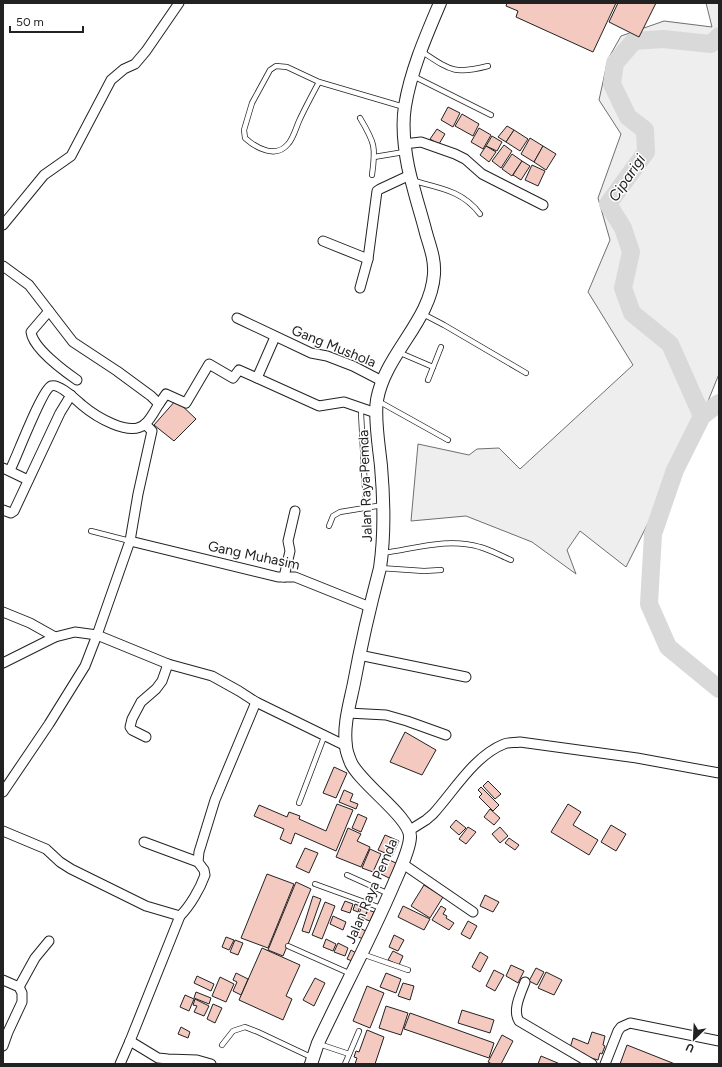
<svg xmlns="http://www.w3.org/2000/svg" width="722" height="1067" viewBox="0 0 722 1067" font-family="Figtree,sans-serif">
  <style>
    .green { fill: #eee; stroke: #6f6f6f }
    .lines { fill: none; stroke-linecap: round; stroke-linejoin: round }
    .river { stroke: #d9d9d9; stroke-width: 18 }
    .building { fill: #f3c9c0; stroke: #222 }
    .lane-casing { stroke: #222; stroke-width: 6 }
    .street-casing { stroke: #222; stroke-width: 11 }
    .secondary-casing { stroke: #222; stroke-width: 14 }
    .lane { stroke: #fff; stroke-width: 4.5 }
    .street { stroke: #fff; stroke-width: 9 }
    .secondary { stroke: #fff; stroke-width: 12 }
    .labels { text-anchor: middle; stroke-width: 3; stroke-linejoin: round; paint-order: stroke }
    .street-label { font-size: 14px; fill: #222; stroke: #fff }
    .water-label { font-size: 15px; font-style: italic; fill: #222; stroke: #fff }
  </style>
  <rect width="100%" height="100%" fill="#fff"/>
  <!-- green -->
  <polygon class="green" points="706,3 719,3 719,374 702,416 626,567 580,531 567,550 576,574 532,542 466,516 411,521 418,444 469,455 477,449 499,448 520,469 633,365 588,292 610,240 598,198 621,134 599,100 608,59 621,36 664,21 712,27"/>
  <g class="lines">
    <!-- river -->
    <g class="river">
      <polyline points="719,403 702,416 675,470 653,534 649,604 668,647 719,689"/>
      <polyline points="702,416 670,344 632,313 623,288 631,252 623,228 608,204 646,152 645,130 628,117 612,84 615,63 634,41 663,39 711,44 719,36"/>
    </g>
  </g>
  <!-- building -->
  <g class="building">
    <polygon points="507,3 616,3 593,52 516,17 518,11 506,6"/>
    <polygon points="618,3 656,3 639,37 609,22"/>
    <polygon points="448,107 460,113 453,127 441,120"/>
    <polygon points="462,114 479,124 473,136 455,126"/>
    <polygon points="507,126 514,130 506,142 498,137"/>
    <polygon points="479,128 491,135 483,149 471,142"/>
    <polygon points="437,129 445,134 439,144 430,139"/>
    <polygon points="514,130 528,139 520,151 506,142"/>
    <polygon points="492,136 502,142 497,151 486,146"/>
    <polygon points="530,138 543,146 534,162 521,154"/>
    <polygon points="504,145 512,151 501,168 492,161"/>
    <polygon points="486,146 496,152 489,162 480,155"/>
    <polygon points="543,146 556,154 546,170 534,162"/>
    <polygon points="512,154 522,161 512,176 502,169"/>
    <polygon points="522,161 530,166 521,180 513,175"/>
    <polygon points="532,165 545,171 538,186 525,180"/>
    <polygon points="176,400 196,419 174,441 154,425"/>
    <polygon points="405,732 436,750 422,775 390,762"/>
    <polygon points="334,767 347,773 336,798 323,793"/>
    <polygon points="488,781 501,794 495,799 483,786"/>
    <polygon points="481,787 499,805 493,811 479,797 482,794 478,790"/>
    <polygon points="344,790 353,794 350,801 358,804 356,809 339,802"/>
    <polygon points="337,804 353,810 336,851 295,833 291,844 280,839 284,829 254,816 259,805 287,817 289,812 300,816 299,819 326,831"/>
    <polygon points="568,804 581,812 573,825 598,840 589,855 551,832"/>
    <polygon points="490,809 500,818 494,825 484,817"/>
    <polygon points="358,814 367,818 361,832 352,828"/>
    <polygon points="456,820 466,828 459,835 450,827"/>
    <polygon points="611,825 626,834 616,851 601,842"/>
    <polygon points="468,827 476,832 466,844 459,839"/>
    <polygon points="500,827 508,836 500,843 492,834"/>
    <polygon points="348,828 361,834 357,841 370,847 361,867 336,857"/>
    <polygon points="385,835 399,841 392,856 378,850"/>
    <polygon points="509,838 519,845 515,850 505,843"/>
    <polygon points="305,848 318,853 309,873 296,867"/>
    <polygon points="370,849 381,854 373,872 362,868"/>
    <polygon points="385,858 398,864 391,879 379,873"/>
    <polygon points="267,874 294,884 268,948 241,938"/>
    <polygon points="296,882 311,889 283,956 268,950"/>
    <polygon points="424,885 443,897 430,918 411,906"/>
    <polygon points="485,895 499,902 493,912 480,906"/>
    <polygon points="313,896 321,899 309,933 302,931"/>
    <polygon points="345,901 353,904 350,913 341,910"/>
    <polygon points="325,902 335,906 322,939 312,935"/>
    <polygon points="355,904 360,906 358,912 353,910"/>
    <polygon points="362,906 368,909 364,918 358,916"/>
    <polygon points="403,906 430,919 424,930 398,917"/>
    <polygon points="441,906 446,909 443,914 447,916 446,918 454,923 449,930 432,920"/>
    <polygon points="368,910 374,912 370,921 364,919"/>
    <polygon points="333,916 346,922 343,930 330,924"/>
    <polygon points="468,921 477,926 470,939 461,934"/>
    <polygon points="357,927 366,931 363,939 354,935"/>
    <polygon points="394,935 404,940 398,951 389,947"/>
    <polygon points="226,937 234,940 229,950 222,947"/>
    <polygon points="326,939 336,944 333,951 323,947"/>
    <polygon points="235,940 243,943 238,955 230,952"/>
    <polygon points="338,943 348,948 345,956 334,952"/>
    <polygon points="262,948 300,965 286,996 292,999 283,1020 239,1000"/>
    <polygon points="351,950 356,953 352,961 347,959"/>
    <polygon points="393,951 403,956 399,965 388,960"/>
    <polygon points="480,952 488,957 480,972 472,967"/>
    <polygon points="511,965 524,971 518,983 506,976"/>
    <polygon points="536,968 544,972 537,985 529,981"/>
    <polygon points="494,970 504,975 495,991 486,986"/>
    <polygon points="546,972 562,980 554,995 538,988"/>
    <polygon points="236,973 248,979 241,995 233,991 237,982 233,980"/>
    <polygon points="386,973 401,979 396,993 380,987"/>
    <polygon points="197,976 214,984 211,991 194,983"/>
    <polygon points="220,977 234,984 226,1002 212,996"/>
    <polygon points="315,978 325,983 314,1006 303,1000"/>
    <polygon points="403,983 414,986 410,1000 398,996"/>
    <polygon points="367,986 384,993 370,1028 353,1021"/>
    <polygon points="196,992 211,998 209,1004 194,998"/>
    <polygon points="185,995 194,999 189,1011 180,1007"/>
    <polygon points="195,999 209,1006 204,1016 194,1012 197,1006 193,1005"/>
    <polygon points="213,1004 222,1008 215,1023 207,1019"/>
    <polygon points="386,1006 408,1013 401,1035 379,1028"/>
    <polygon points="462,1010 494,1020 490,1033 458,1023"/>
    <polygon points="410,1013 494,1043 489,1058 404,1029"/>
    <polygon points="181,1027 190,1032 188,1038 178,1034"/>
    <polygon points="367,1030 384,1037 375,1064 355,1064 357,1058 354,1057 356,1051 359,1052"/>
    <polygon points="592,1032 605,1036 603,1045 605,1046 602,1054 600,1053 598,1060 584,1056 585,1054 570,1048 573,1038 588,1044"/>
    <polygon points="502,1035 513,1041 501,1064 492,1064 488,1062"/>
    <polygon points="627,1045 675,1064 620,1064"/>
    <polygon points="541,1056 560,1064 538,1064"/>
  </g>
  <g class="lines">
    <!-- lane casing -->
    <g class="lane-casing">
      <g id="lane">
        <path d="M421 51C450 70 454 75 488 66"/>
        <polyline points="413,76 491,115"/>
        <path d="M319 82C312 95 305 108 299 121 296 128 293 139 288 144 276 159 256 148 245 138L244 130 252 103 270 70 276 66 287 67 319 82 404 107"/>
        <path d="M360 118C375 143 376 147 372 175"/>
        <polyline points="374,157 404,152"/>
        <path d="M414 181C440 188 463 191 480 214"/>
        <polyline points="423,314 444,325 526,373"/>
        <polyline points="398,352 433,367"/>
        <polyline points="428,380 441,347"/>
        <polyline points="378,401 448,440"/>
        <polyline points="361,413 366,508"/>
        <polyline points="329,526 333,516 340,512 383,505"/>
        <polyline points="91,531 130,541"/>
        <path d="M383 553C414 549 448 537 480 547 491 550 501 556 511 560"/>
        <polyline points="380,568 424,571 441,570"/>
        <polyline points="299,803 324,737"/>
        <polyline points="347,875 389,894"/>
        <polyline points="315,884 381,908"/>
        <polyline points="288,946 351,974"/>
        <polyline points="362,954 408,970"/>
        <polyline points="319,1044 349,1054"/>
        <polyline points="222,1045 233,1031 245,1027 258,1032 313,1058"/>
        <polyline points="345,1064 359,1031"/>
      </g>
    </g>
    <!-- street casing -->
    <g class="street-casing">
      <g id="street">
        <polyline points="404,144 421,142 455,154 465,159 482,174 543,205"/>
        <polyline points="3,225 44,175 71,156 111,80 124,69 135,64 146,51 179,3"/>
        <polyline points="323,241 368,259"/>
        <path d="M3 266 29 285 73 342 117 371 151 396 159 404C155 410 151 419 145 424 130 438 95 416 82 405 76 400 59 383 51 386 42 390 17 456 11 468"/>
        <polyline points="360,288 368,259 377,191 380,189 410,175"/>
        <path d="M49 311 31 332C33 348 64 371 77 380"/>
        <polyline points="237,318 311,353 327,356 353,366 382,381"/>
        <polyline points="257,378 319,406 344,402 376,413"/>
        <polyline points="159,404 166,394 186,403 209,364 233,378 239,370 257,378 275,337"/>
        <polyline points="3,468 28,480"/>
        <polyline points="3,510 11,513 14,511 60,413 71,395"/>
        <polyline points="130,541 278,577 295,577 370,607"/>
        <polyline points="284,577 290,551 288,541 295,511"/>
        <polyline points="3,612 30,623 55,637"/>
        <polyline points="359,655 466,677"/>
        <polyline points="3,663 55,637 75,632 97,635 168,664 212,676 239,691 256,702 346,746"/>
        <polyline points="348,713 386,715 407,721 446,735"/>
        <polyline points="146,737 132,730 130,727 132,719 141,702 156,689 162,681 168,664"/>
        <polyline points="3,792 49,724 85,666 97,635 130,541 138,494 152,431 145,424"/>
        <path d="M410 830 426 820 433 814C454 791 474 756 504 744 509 742 515 743 520 742L637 758 719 773"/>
        <polyline points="3,831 46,849 60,862 71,869 146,906 180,916"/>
        <polyline points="144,842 198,862"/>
        <polyline points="403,864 473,912"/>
        <polyline points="3,980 19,987 22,993 22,1002 8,1032 3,1046"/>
        <path d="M525 982C521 993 512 1010 519 1021L592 1064"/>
        <polyline points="19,987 35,958 49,941"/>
        <polyline points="120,1064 130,1041"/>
        <path d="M211 1064 197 1060 168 1059 158 1058 130 1041 180 916C190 906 200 889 205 875L204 870 198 862 199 852 215 800 256 702"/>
        <polyline points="605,1064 618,1031 621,1027 630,1023 719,1041"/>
      </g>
    </g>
    <!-- secondary casing -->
    <g class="secondary-casing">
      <path id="secondary" d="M311 1064 318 1043C342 992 369 941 392 888 397 876 410 850 410 837 411 818 362 785 351 763 349 758 346 751 346 746 343 725 350 703 354 683 361 645 370 606 380 568 385 534 384 500 381 466 379 446 374 418 377 400 385 354 431 321 434 274 435 259 430 247 426 233 422 217 417 202 413 186 406 163 401 130 405 106 411 70 426 36 440 3"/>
    </g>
    <!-- lane -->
    <use href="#lane" class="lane"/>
    <!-- street -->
    <use href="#street" class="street"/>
    <!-- secondary -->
    <use href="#secondary" class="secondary"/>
  </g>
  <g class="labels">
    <!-- street labels -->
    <g class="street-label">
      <text transform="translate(334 346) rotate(22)" y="5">Gang Mushola</text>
      <text transform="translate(365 486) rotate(-92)" y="5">Jalan Raya Pemda</text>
      <text transform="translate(254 555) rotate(12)" y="5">Gang Muhasim</text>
      <text transform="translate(371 891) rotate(-67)" y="5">Jalan Raya Pemda</text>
    </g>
    <!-- water labels -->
    <g class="water-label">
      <text transform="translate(627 178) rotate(-56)" y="5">Ciparigi</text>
    </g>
  </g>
  <!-- border -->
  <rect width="722" height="1067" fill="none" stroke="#222222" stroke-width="8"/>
  <!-- north arrow -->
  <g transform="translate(694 1039) rotate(204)" stroke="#ffffff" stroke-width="3" paint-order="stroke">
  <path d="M0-3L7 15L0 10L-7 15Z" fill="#222222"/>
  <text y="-6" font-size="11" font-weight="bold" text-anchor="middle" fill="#222222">U</text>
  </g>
  <!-- scale -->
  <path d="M10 26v6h73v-6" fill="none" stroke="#222222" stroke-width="2"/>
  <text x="16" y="26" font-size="12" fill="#222222" stroke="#ffffff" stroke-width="3" paint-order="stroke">50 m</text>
</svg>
